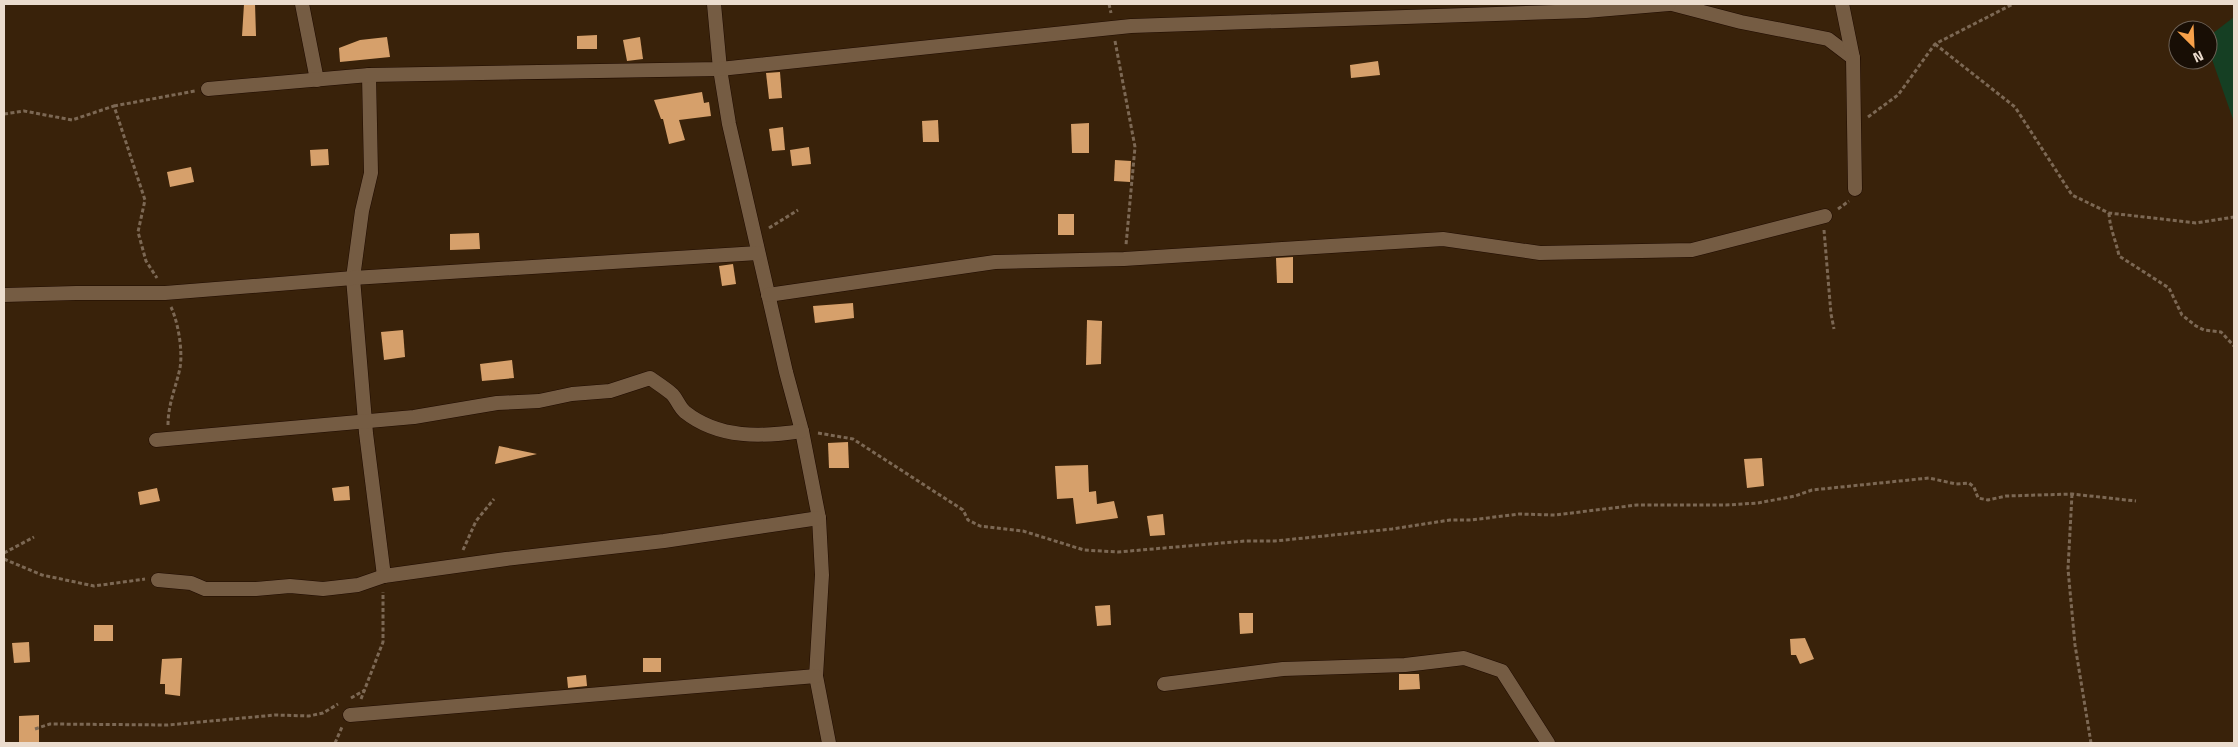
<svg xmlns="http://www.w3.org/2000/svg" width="2238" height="747" viewBox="0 0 2238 747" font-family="'Titillium Web',sans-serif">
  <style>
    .green { fill: #153f23 }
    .building { fill: #d6a06b }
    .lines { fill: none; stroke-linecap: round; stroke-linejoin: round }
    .minor-casing { stroke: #1f0b00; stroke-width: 15 }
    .path { stroke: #7c6854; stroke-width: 3; stroke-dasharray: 4 2.5; stroke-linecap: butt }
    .minor { stroke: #755c43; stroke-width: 14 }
  </style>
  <rect width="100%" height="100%" fill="#39220a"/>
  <!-- green -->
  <polygon class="green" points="2234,17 2234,122 2208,48 2208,37"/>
  <!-- building -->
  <g class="building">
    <polygon points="244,4 255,4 256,36 242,36"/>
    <polygon points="597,35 597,49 577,49 577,36"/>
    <polygon points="387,37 390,57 340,62 339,48 360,40"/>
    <polygon points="640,37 643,59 627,61 623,40"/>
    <polygon points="1378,61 1380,75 1351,78 1350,65"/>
    <polygon points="780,72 782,98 769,99 766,73"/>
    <polygon points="702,92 704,103 709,102 711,116 679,120 685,140 669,144 663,119 661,119 654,100"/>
    <polygon points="938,120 939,142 923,142 922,121"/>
    <polygon points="1089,123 1089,153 1072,153 1071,124"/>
    <polygon points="783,127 785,150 772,151 769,129"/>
    <polygon points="809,147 811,164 792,166 790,150"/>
    <polygon points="328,149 329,165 311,166 310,150"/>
    <polygon points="1115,160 1131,161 1130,182 1114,181"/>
    <polygon points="191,167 194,182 170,187 167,172"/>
    <rect x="1058" y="214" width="16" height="21"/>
    <polygon points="479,233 480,249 450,250 450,234"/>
    <polygon points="1293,257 1293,283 1277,283 1276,258"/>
    <polygon points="733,264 736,284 722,286 719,266"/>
    <polygon points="853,303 854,318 815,323 813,306"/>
    <polygon points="1087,320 1102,321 1101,364 1086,365"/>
    <polygon points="403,330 405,357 384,360 381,332"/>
    <polygon points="512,360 514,378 482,381 480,364"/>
    <polygon points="848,442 849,468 829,468 828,443"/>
    <polygon points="499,446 537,454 495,464"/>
    <polygon points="1762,458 1764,486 1747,488 1744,459"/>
    <polygon points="1088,465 1089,492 1096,491 1097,504 1114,501 1118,518 1076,524 1073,498 1057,499 1055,466"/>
    <polygon points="349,486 350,500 334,501 332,488"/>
    <polygon points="157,488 160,501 140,505 138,492"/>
    <polygon points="1163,514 1165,535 1150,536 1147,516"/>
    <polygon points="1110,605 1111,625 1097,626 1095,606"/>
    <polygon points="1239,613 1253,613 1253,633 1240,634"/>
    <rect x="94" y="625" width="19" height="16"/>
    <polygon points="1805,638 1814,659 1800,664 1796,655 1791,655 1790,639"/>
    <polygon points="29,642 30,662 14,663 12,643"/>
    <polygon points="182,658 180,696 165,694 165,684 160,684 162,659"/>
    <rect x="643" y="658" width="18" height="14"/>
    <polygon points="1399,674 1419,674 1420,689 1399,690"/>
    <polygon points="586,675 587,686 568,688 567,677"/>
    <polygon points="39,715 39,743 19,743 19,716"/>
  </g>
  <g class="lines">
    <!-- minor casing -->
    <g class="minor-casing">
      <g id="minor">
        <polyline points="302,4 317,80"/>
        <polyline points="714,4 720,69 729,124 786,372 802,431 819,518 822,575 816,676 829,743"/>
        <polyline points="1672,4 1741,22 1828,39 1853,58"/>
        <polyline points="1842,4 1853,58 1855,189"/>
        <polyline points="369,75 371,173 362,211 353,278 366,433 384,576"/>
        <polyline points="208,89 369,75 720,69 1131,26 1586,11 1669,4"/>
        <polyline points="4,295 76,293 165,293 353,278 758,253"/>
        <polyline points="768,295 995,262 1124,259 1443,239 1540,253 1692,250 1825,216"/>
        <path d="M156 440 414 417 497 403 539 401 572 394 610 391 650 378C657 383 665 388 672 394 677 399 679 407 685 412 719 439 762 437 802 431"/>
        <polyline points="158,580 191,583 205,589 256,589 290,586 323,589 358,585 384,576 506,559 664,541 819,518"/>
        <polyline points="1164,684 1283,669 1405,665 1464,658 1502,671 1548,743"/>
        <polyline points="350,715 816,676"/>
      </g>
    </g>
    <!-- path -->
    <g class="path">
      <polyline points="1109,4 1111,13"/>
      <polyline points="1115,41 1135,147 1126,245"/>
      <polyline points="1935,44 2015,107 2072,195 2109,213 2196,223 2234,217"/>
      <polyline points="114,106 195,91"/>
      <polyline points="4,114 24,111 72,120 114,106 145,200 138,232 146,261 157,278"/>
      <polyline points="1868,117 1898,95 1935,44 2013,4"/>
      <polyline points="1838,209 1849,201"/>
      <path d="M2109 213C2110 230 2116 240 2119 256L2169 288 2182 315 2196 326 2204 330 2221 332 2234 346"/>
      <polyline points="769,228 798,210"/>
      <polyline points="1824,230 1831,314 1834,329"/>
      <path d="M168 425C168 404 176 387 180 368 183 350 178 322 171 307"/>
      <polyline points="818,433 853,439 963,510 968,520 980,526 1023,531 1084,550 1118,552 1245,541 1275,541 1392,529 1450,520 1471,520 1519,514 1555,515 1637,505 1726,505 1758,503 1795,496 1812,490 1929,478 1956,484 1969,483 1974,487 1978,498 1988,500 2006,496 2072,494 2136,501"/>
      <polyline points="2072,494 2068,569 2075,645 2091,743"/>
      <polyline points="463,550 476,521 494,499"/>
      <polyline points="4,553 34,537"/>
      <polyline points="4,559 42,575 94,586 145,579"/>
      <polyline points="351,698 365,690"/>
      <polyline points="361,699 383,642 383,592"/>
      <polyline points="35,729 50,724 168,725 275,715 309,716 323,713 338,704"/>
      <polyline points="335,743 342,727"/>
    </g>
    <!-- minor -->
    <use href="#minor" class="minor"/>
  </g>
  <!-- border -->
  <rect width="2238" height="747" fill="none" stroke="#ebdcce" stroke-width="10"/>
  <!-- north arrow -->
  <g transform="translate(2193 45) rotate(156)"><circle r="24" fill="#180e05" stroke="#6c6055"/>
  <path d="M0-4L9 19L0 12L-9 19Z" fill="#f8a14a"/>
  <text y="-8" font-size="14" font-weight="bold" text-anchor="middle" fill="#ebdcce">N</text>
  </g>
</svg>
